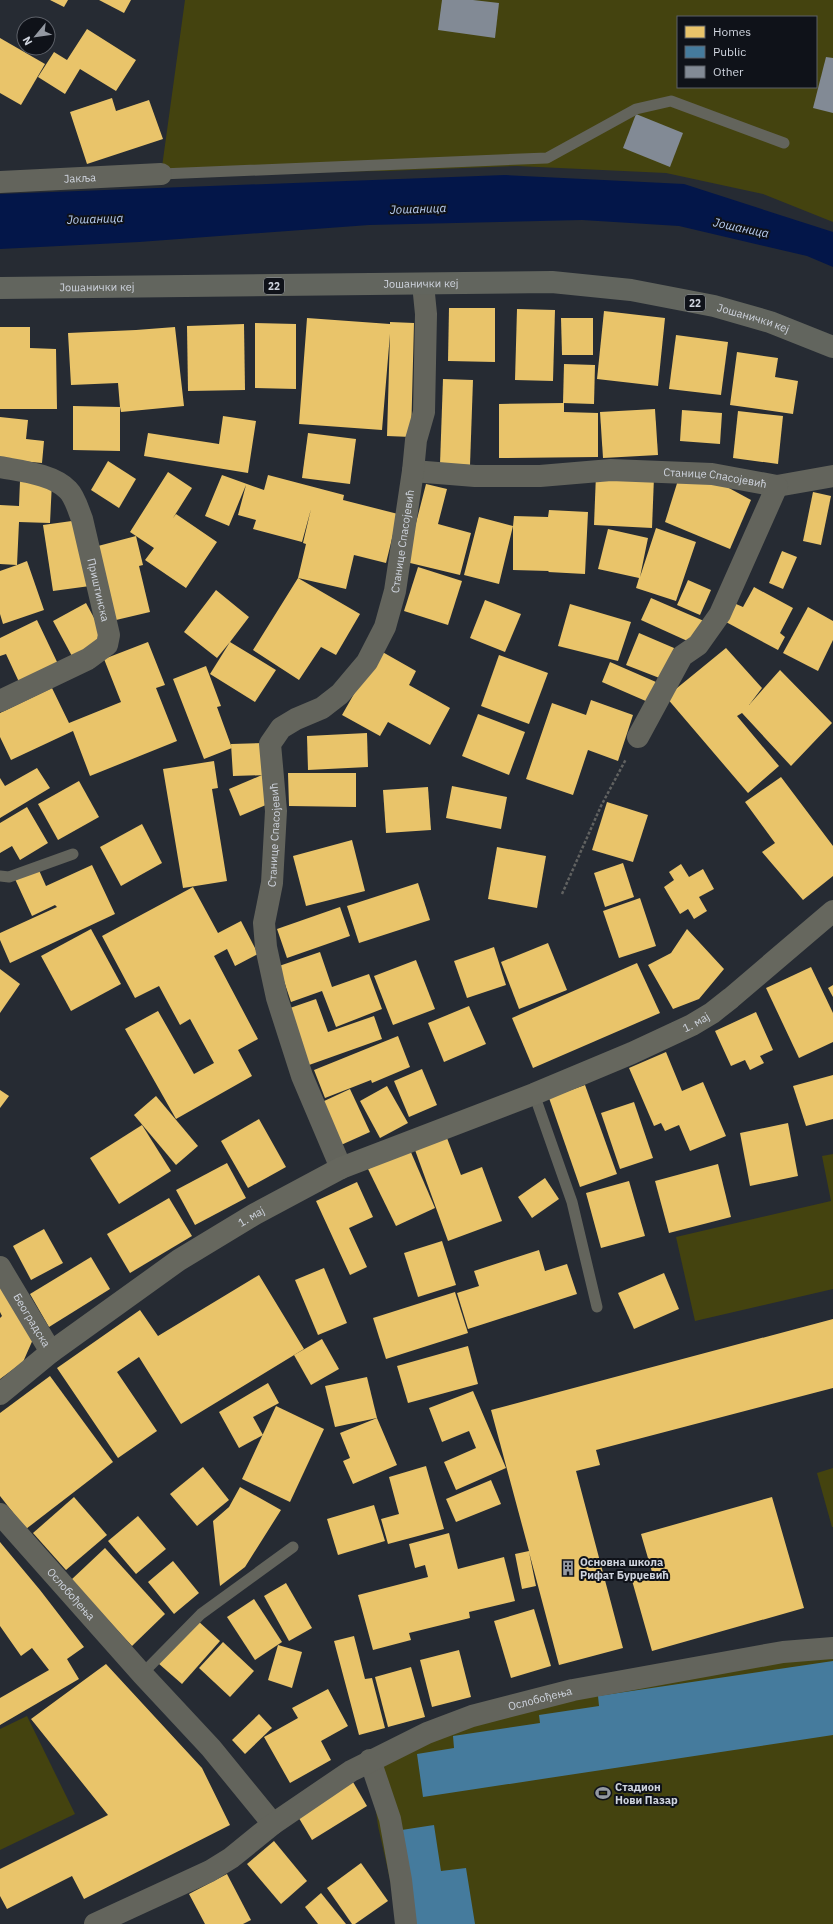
<svg xmlns="http://www.w3.org/2000/svg" width="833" height="1924" viewBox="0 0 833 1924" font-family="'IBM Plex Sans',sans-serif">
  <style>
    .green { fill: #44430f; fill-rule: evenodd }
    .water { fill: #031649 }
    .homes { fill: #e9c46a }
    .public { fill: #457b9d }
    .building { fill: #828a95 }
    .lines { fill: none; stroke-linecap: round; stroke-linejoin: round }
    .path { stroke: #616261; stroke-width: 2.5; stroke-dasharray: 3 2; stroke-linecap: butt }
    .lane { stroke: #63645c; stroke-width: 11 }
    .street { stroke: #63645c; stroke-width: 22 }
    .secondary { stroke: #66675e; stroke-width: 22 }
    .primary { stroke: #62655e; stroke-width: 22 }
    .labels { text-anchor: middle; stroke-width: 4; stroke-linejoin: round; paint-order: stroke }
    .shield { fill: #0f1219; stroke: #959aa3; stroke-width: 1 }
    .shield-label { font-size: 10px; font-weight: bold; fill: #cfd4de }
    .street-label { font-size: 11px; fill: #cfd4de; stroke: #0f1219 }
    .poi-label { font-size: 11px; font-weight: bold; fill: #cfd4de; stroke: #0f1219; text-anchor: start }
    .water-label { font-size: 12px; font-style: italic; fill: #b9cef1; stroke: #0f1219 }
  </style>
  <rect width="100%" height="100%" fill="#262b33"/>
  <!-- green -->
  <g class="green">
    <path d="M185 0H833V222L763 194 666 173 517 166 385 171 161 174ZM678 17H816V87H678Z"/>
    <polygon points="833,1154 833,1289 695,1321 676,1237 831,1201 822,1156"/>
    <polygon points="833,1468 833,1527 832,1527 817,1473"/>
    <polygon points="833,1648 833,1924 400,1924 378,1826 369,1759 472,1716"/>
    <polygon points="27,1716 75,1814 0,1850 0,1729"/>
  </g>
  <!-- water -->
  <polygon class="water" points="505,175 684,184 833,232 833,267 807,256 679,226 582,220 369,225 139,242 0,249 0,194"/>
  <!-- homes -->
  <g class="homes">
    <polygon points="50,0 68,0 64,7"/>
    <polygon points="99,0 131,0 124,13"/>
    <polygon points="87,29 136,60 116,91 80,69 65,94 38,77 54,52 67,60"/>
    <polygon points="0,38 45,64 21,105 0,93"/>
    <polygon points="112,98 116,111 149,100 163,139 87,164 70,112"/>
    <polygon points="449,308 495,308 495,362 448,361"/>
    <polygon points="517,309 555,310 553,381 515,380"/>
    <polygon points="604,311 665,318 658,386 597,379"/>
    <polygon points="307,318 390,324 390,322 414,323 411,437 387,436 390,334 382,430 299,424"/>
    <polygon points="561,318 593,318 593,355 562,355"/>
    <polygon points="255,323 296,324 296,389 255,388"/>
    <polygon points="244,324 245,390 188,391 187,326"/>
    <polygon points="0,327 30,327 30,348 56,349 57,409 0,409"/>
    <polygon points="175,327 184,406 121,412 120,407 120,451 73,450 73,406 120,407 118,383 71,385 68,333 136,330"/>
    <polygon points="676,335 728,342 721,395 669,389"/>
    <polygon points="737,352 778,358 775,377 798,381 793,414 730,405"/>
    <polygon points="564,364 595,365 594,404 563,403"/>
    <polygon points="443,379 473,380 470,465 440,464"/>
    <polygon points="564,403 564,412 598,413 598,457 499,458 499,404"/>
    <polygon points="655,409 658,455 603,458 600,412"/>
    <polygon points="682,410 722,413 720,444 680,441"/>
    <polygon points="738,411 783,416 778,464 733,458"/>
    <polygon points="223,416 256,421 248,473 144,456 148,433 219,444"/>
    <polygon points="0,417 28,420 26,439 44,441 42,463 0,459"/>
    <polygon points="308,433 356,439 350,484 302,478"/>
    <polygon points="108,461 136,479 119,508 91,490"/>
    <polygon points="168,472 192,488 173,518 176,514 217,542 186,588 145,560 154,548 136,536 143,565 139,566 150,612 116,620 98,546 136,536 130,532"/>
    <polygon points="596,474 654,477 652,528 594,525"/>
    <polygon points="222,475 264,490 268,475 344,495 343,500 398,514 386,563 354,555 346,589 298,578 360,614 336,655 321,647 299,680 253,650 298,578 306,544 303,543 311,509 302,542 253,529 256,520 238,515 246,485 229,526 205,516"/>
    <polygon points="679,477 716,481 751,500 730,549 665,522"/>
    <polygon points="20,481 52,482 50,523 19,522 17,565 27,561 44,610 3,624 0,614 0,571 17,565 0,564 0,505 19,506"/>
    <polygon points="426,484 447,489 438,524 471,533 460,575 406,562"/>
    <polygon points="813,492 831,496 821,545 803,541"/>
    <polygon points="549,510 588,512 585,574 548,572 549,571 513,570 513,526 499,584 464,575 479,517 513,526 514,516 548,517"/>
    <polygon points="79,520 90,586 53,591 43,525"/>
    <polygon points="656,528 696,542 676,601 636,588 639,578 598,569 608,529 648,538 640,577"/>
    <polygon points="782,551 797,557 783,589 769,583"/>
    <polygon points="418,567 462,581 448,625 404,611"/>
    <polygon points="688,580 711,590 700,615 677,605"/>
    <polygon points="754,587 793,608 780,633 785,637 778,650 726,622 736,604 743,607"/>
    <polygon points="216,590 249,617 230,642 276,670 255,702 210,674 230,642 217,658 184,632"/>
    <polygon points="651,598 704,621 694,644 641,620"/>
    <polygon points="485,600 521,614 505,652 470,638"/>
    <polygon points="86,603 106,640 73,658 53,621"/>
    <polygon points="570,604 631,622 618,661 558,646"/>
    <polygon points="808,607 833,621 833,640 818,671 783,653"/>
    <polygon points="37,620 58,664 19,682 6,654 0,656 0,638"/>
    <polygon points="639,633 674,648 662,679 626,665"/>
    <polygon points="148,642 165,685 156,688 177,741 90,776 73,731 11,760 0,737 0,713 52,688 69,723 121,702 104,659"/>
    <polygon points="726,648 762,688 749,705 780,670 832,723 791,766 742,713 737,716 779,766 748,793 666,697"/>
    <polygon points="379,650 416,671 409,685 450,708 430,745 388,722 380,736 342,715"/>
    <polygon points="499,655 548,673 529,724 481,706"/>
    <polygon points="610,662 656,682 648,702 602,682"/>
    <polygon points="206,666 221,706 217,707 232,748 204,759 173,679"/>
    <polygon points="591,700 633,715 618,761 588,750 573,795 526,779 552,703 586,715"/>
    <polygon points="478,714 525,732 509,775 462,756"/>
    <polygon points="367,733 368,767 308,770 307,736"/>
    <polygon points="267,743 268,775 233,776 231,744"/>
    <polygon points="214,761 218,788 212,789 227,881 183,888 163,769"/>
    <polygon points="37,768 50,788 0,818 0,778 5,786"/>
    <polygon points="288,773 356,773 356,807 289,806"/>
    <polygon points="262,775 273,802 240,816 229,789"/>
    <polygon points="781,777 833,846 833,876 803,900 762,852 775,843 745,802"/>
    <polygon points="79,781 99,817 58,840 38,804"/>
    <polygon points="452,786 507,797 501,829 446,818"/>
    <polygon points="428,787 431,830 386,833 383,790"/>
    <polygon points="607,802 648,815 633,862 592,850"/>
    <polygon points="27,807 48,843 20,860 12,846 0,853 0,823"/>
    <polygon points="142,824 162,863 121,886 100,847"/>
    <polygon points="352,840 365,891 306,906 293,856"/>
    <polygon points="497,847 546,856 537,908 488,899"/>
    <polygon points="623,863 634,897 605,907 594,873"/>
    <polygon points="681,864 689,877 703,869 714,889 699,897 707,911 694,919 688,909 680,914 664,887 674,880 669,872"/>
    <polygon points="92,865 115,914 10,963 0,940 0,933 57,907 55,905 32,916 15,879 38,868 46,886"/>
    <polygon points="418,883 430,920 359,943 347,906"/>
    <polygon points="193,887 218,933 241,921 258,954 235,966 227,949 214,956 258,1039 238,1050 252,1076 176,1119 125,1029 158,1011 194,1074 214,1063 190,1019 180,1025 159,986 135,998 102,936"/>
    <polygon points="640,898 656,946 619,958 603,911"/>
    <polygon points="340,907 350,936 287,958 277,929"/>
    <polygon points="91,929 121,984 71,1011 41,956"/>
    <polygon points="687,929 724,969 699,999 673,1009 648,965 671,953"/>
    <polygon points="548,943 567,990 519,1009 501,962"/>
    <polygon points="494,947 506,985 467,998 454,961"/>
    <polygon points="320,952 332,987 369,974 382,1009 336,1027 322,991 291,1002 279,966"/>
    <polygon points="416,960 435,1009 393,1025 374,976"/>
    <polygon points="637,963 660,1013 533,1068 512,1018"/>
    <polygon points="811,967 833,1013 833,1042 799,1058 766,988"/>
    <polygon points="0,969 20,984 0,1013"/>
    <polygon points="833,985 833,997 828,988"/>
    <polygon points="316,999 328,1032 374,1016 382,1039 309,1065 290,1008"/>
    <polygon points="469,1006 486,1044 444,1062 428,1023"/>
    <polygon points="756,1012 773,1050 760,1056 764,1063 750,1070 745,1060 731,1066 715,1031"/>
    <polygon points="398,1036 410,1067 372,1083 371,1080 325,1098 314,1070"/>
    <polygon points="666,1052 682,1091 703,1082 726,1136 690,1151 679,1125 665,1131 661,1123 654,1126 629,1068"/>
    <polygon points="422,1069 437,1105 409,1117 394,1081"/>
    <polygon points="833,1075 833,1119 806,1126 793,1086"/>
    <polygon points="585,1085 617,1174 580,1187 549,1098"/>
    <polygon points="387,1086 408,1123 380,1138 360,1101"/>
    <polygon points="350,1089 370,1132 341,1145 322,1102"/>
    <polygon points="0,1090 9,1096 0,1108"/>
    <polygon points="156,1096 198,1146 176,1165 134,1115"/>
    <polygon points="634,1102 653,1158 620,1169 601,1113"/>
    <polygon points="259,1119 286,1167 248,1188 221,1141"/>
    <polygon points="788,1123 798,1176 750,1186 740,1133"/>
    <polygon points="142,1125 171,1171 119,1204 90,1158"/>
    <polygon points="447,1138 461,1175 482,1167 502,1221 448,1241 415,1150"/>
    <polygon points="410,1150 435,1208 396,1226 368,1169"/>
    <polygon points="227,1163 246,1198 195,1225 176,1190"/>
    <polygon points="718,1164 731,1217 669,1233 655,1181"/>
    <polygon points="545,1178 559,1199 532,1218 518,1197"/>
    <polygon points="629,1181 645,1236 601,1248 586,1193"/>
    <polygon points="357,1182 373,1217 349,1228 367,1267 350,1275 316,1201"/>
    <polygon points="169,1198 192,1236 130,1273 107,1234"/>
    <polygon points="44,1229 63,1263 31,1280 13,1246"/>
    <polygon points="442,1241 456,1285 418,1297 404,1253"/>
    <polygon points="539,1250 545,1271 567,1264 577,1294 468,1329 457,1293 479,1286 474,1271"/>
    <polygon points="91,1257 110,1289 49,1327 30,1294"/>
    <polygon points="324,1268 347,1323 318,1335 295,1280"/>
    <polygon points="664,1273 679,1309 634,1329 618,1293"/>
    <polygon points="259,1275 304,1349 181,1424 139,1357 117,1372 157,1431 118,1458 57,1368 140,1310 158,1336"/>
    <polygon points="0,1281 34,1337 23,1362 0,1379 0,1318 2,1316 0,1312"/>
    <polygon points="455,1292 468,1333 386,1359 373,1318"/>
    <polygon points="833,1319 833,1388 596,1450 600,1465 576,1471 623,1648 559,1665 529,1552 536,1586 522,1589 515,1554 529,1551 491,1410"/>
    <polygon points="322,1339 339,1369 311,1385 294,1355"/>
    <polygon points="468,1346 478,1384 408,1403 397,1366"/>
    <polygon points="50,1376 113,1462 26,1529 0,1496 0,1413"/>
    <polygon points="367,1377 377,1418 335,1427 325,1386"/>
    <polygon points="268,1383 279,1403 253,1417 263,1435 239,1448 219,1412"/>
    <polygon points="473,1391 506,1468 456,1490 444,1462 476,1448 469,1431 442,1442 429,1408"/>
    <polygon points="276,1406 324,1429 290,1502 242,1479"/>
    <polygon points="377,1418 397,1465 353,1484 343,1461 350,1458 340,1433"/>
    <polygon points="426,1466 444,1529 388,1544 381,1519 399,1514 389,1477"/>
    <polygon points="203,1467 229,1500 197,1526 170,1494"/>
    <polygon points="491,1480 501,1504 456,1522 446,1499"/>
    <polygon points="240,1487 281,1510 245,1567 220,1586 213,1521 229,1507"/>
    <polygon points="74,1497 107,1535 66,1570 33,1533"/>
    <polygon points="772,1497 804,1608 652,1651 631,1577 652,1572 641,1534"/>
    <polygon points="374,1505 385,1541 338,1555 327,1519"/>
    <polygon points="138,1516 166,1549 136,1574 108,1541"/>
    <polygon points="449,1533 458,1569 504,1557 515,1601 469,1612 470,1618 409,1633 411,1640 373,1650 358,1595 428,1577 425,1565 415,1568 409,1544"/>
    <polygon points="0,1542 40,1590 84,1647 67,1659 79,1679 0,1725 0,1698 49,1670 32,1648 21,1656 0,1626"/>
    <polygon points="105,1548 165,1614 132,1646 71,1580"/>
    <polygon points="173,1561 199,1593 174,1614 148,1582"/>
    <polygon points="286,1583 312,1628 289,1641 264,1596"/>
    <polygon points="254,1599 282,1642 255,1660 227,1617"/>
    <polygon points="534,1609 551,1666 511,1678 494,1621"/>
    <polygon points="197,1620 220,1641 182,1684 158,1663"/>
    <polygon points="354,1636 365,1679 372,1678 385,1728 359,1735 334,1641"/>
    <polygon points="223,1642 254,1671 230,1697 199,1668"/>
    <polygon points="278,1645 302,1652 292,1688 268,1680"/>
    <polygon points="459,1650 471,1697 432,1707 420,1660"/>
    <polygon points="106,1664 202,1768 230,1825 84,1899 72,1876 7,1909 0,1896 0,1869 108,1815 31,1719"/>
    <polygon points="411,1667 425,1717 388,1727 375,1677"/>
    <polygon points="328,1689 348,1726 321,1741 331,1760 290,1783 264,1737 298,1718 292,1708"/>
    <polygon points="259,1714 272,1728 245,1754 232,1740"/>
    <polygon points="353,1782 367,1806 312,1840 297,1815"/>
    <polygon points="274,1841 307,1881 281,1904 247,1864"/>
    <polygon points="361,1863 388,1901 355,1924 352,1924 327,1888"/>
    <polygon points="227,1874 251,1920 243,1924 205,1924 189,1894"/>
    <polygon points="321,1893 346,1924 318,1924 305,1907"/>
  </g>
  <!-- public -->
  <g class="public">
    <polygon points="833,1661 833,1735 423,1797 417,1754 454,1748 453,1736 540,1723 539,1715 599,1706 598,1696"/>
    <polygon points="434,1825 441,1871 466,1868 475,1924 409,1924 395,1831"/>
  </g>
  <!-- building -->
  <g class="building">
    <polygon points="442,0 473,0 499,3 495,38 438,30"/>
    <polygon points="826,57 833,58 833,113 813,108"/>
    <polygon points="636,114 683,133 670,167 623,148"/>
  </g>
  <g class="lines">
    <!-- path -->
    <polyline class="path" points="562,894 601,806 626,759"/>
    <!-- lane -->
    <g class="lane">
      <polyline points="161,174 547,158 636,109 671,101 784,143"/>
      <polyline points="0,876 9,877 73,854"/>
      <polyline points="534,1094 572,1202 597,1307"/>
      <polyline points="142,1674 201,1614 293,1547"/>
    </g>
    <!-- street -->
    <g class="street">
      <path id="s1" d="M0 182 161 174"/>
      <path id="s2" d="M0 467C20 471 53 474 68 490 75 497 78 509 82 519L109 635 107 645 88 659 0 701"/>
      <path id="s3" d="M413 471 475 476H540L611 470 712 474 777 486 833 476"/>
      <polyline points="638,737 682,656 698,645 720,614 777,486"/>
      <path id="s4" d="M341 1168 302 1076 277 998 266 947 264 923 272 883 276 811 270 744 281 728 296 719 322 708 340 694 367 662 385 627 395 591 413 471 416 440 424 412 426 314 423 284"/>
      <path id="s5" d="M0 1267 51 1352"/>
      <path id="s6" d="M0 1514 142 1674 211 1748 273 1824"/>
      <polyline points="370,1760 390,1819 401,1880 406,1924"/>
      <path id="s7" d="M95 1924 210 1871 231 1858 273 1824 351 1771 427 1733 472 1716 573 1690 783 1652 833 1648"/>
    </g>
    <!-- secondary -->
    <path class="secondary" id="s8" d="M0 1394 51 1352 179 1260 255 1214 341 1168 534 1094 632 1053 692 1025 712 1013 731 998 833 911"/>
    <!-- primary -->
    <path class="primary" id="s9" d="M0 288 552 282 631 290 714 306 770 322 833 347"/>
  </g>
  <!-- icons -->
  <defs>
    <g id="building-bare" transform="scale(1.2)"><path d="M-4-6H4V6H1V3H-1V6H-4ZM-2.5-4.3h1.7v1.8h-1.7ZM.8-4.3h1.7v1.8H.8ZM-2.5-1h1.7V.8h-1.7ZM.8-1h1.7V.8H.8Z" fill="#9499a2" stroke="#0f1219" stroke-width="2.5" paint-order="stroke"/></g>
    <g id="stadium-bare" transform="scale(1.2)"><path d="M0-5a6.5 5 0 1 0 0 10a6.5 5 0 1 0 0-10ZM-3.5-1.8h7v3.6h-7Z" fill="#9499a2" stroke="#0f1219" stroke-width="2.5" paint-order="stroke"/></g>
  </defs>
  <g fill-rule="evenodd">
    <use href="#building-bare" x="568" y="1568"/>
    <use href="#stadium-bare" x="603" y="1793"/>
  </g>
  <g class="labels">
    <!-- shield labels -->
    <g class="shield">
      <rect x="264" y="278" width="20" height="16" rx="3"/>
      <rect x="685" y="295" width="20" height="16" rx="3"/>
    </g>
    <g class="shield-label">
      <text x="274" y="290">22</text>
      <text x="695" y="307">22</text>
    </g>
    <!-- street labels -->
    <g class="street-label">
      <text dy="4" stroke="none"><textPath href="#s1" startOffset="80">Јакља</textPath></text>
      <text dy="4" stroke="none"><textPath href="#s9" startOffset="421">Јошанички кеј</textPath></text>
      <text dy="4" stroke="none"><textPath href="#s9" startOffset="97">Јошанички кеј</textPath></text>
      <text dy="4" stroke="none"><textPath href="#s9" startOffset="757">Јошанички кеј</textPath></text>
      <text dy="4" stroke="none"><textPath href="#s3" startOffset="303">Станице Спасојевић</textPath></text>
      <text dy="4" stroke="none"><textPath href="#s4" startOffset="695">Станице Спасојевић</textPath></text>
      <text dy="4" stroke="none"><textPath href="#s2" startOffset="178">Приштинска</textPath></text>
      <text dy="4" stroke="none"><textPath href="#s4" startOffset="347">Станице Спасојевић</textPath></text>
      <text dy="4" stroke="none"><textPath href="#s8" startOffset="794">1. мај</textPath></text>
      <text dy="4" stroke="none"><textPath href="#s8" startOffset="308">1. мај</textPath></text>
      <text dy="4" stroke="none"><textPath href="#s5" startOffset="62">Београдска</textPath></text>
      <text dy="4" stroke="none"><textPath href="#s6" startOffset="107">Ослобођења</textPath></text>
      <text dy="4" stroke="none"><textPath href="#s7" startOffset="503">Ослобођења</textPath></text>
    </g>
    <!-- poi labels -->
    <g class="poi-label">
      <text x="580" y="1566">Основна школа<tspan x="580" dy="13">Рифат Бурџевић</tspan></text>
      <text x="615" y="1791">Стадион<tspan x="615" dy="13">Нови Пазар</tspan></text>
    </g>
    <!-- water labels -->
    <g class="water-label">
      <text transform="translate(418 209) rotate(-2)" y="4">Јошаница</text>
      <text transform="translate(95 219) rotate(-2)" y="4">Јошаница</text>
      <text transform="translate(741 228) rotate(12)" y="4">Јошаница</text>
    </g>
  </g>
  <!-- legend -->
  <rect x="677" y="16" width="140" height="72" fill="#0f1219" stroke="#5c6068"/>
  <rect x="685" y="26" width="20" height="12" fill="#e9c46a" stroke="#5c6068"/>
  <text x="713" y="36" font-size="12" fill="#cfd4de">Homes</text>
  <rect x="685" y="46" width="20" height="12" fill="#457b9d" stroke="#5c6068"/>
  <text x="713" y="56" font-size="12" fill="#cfd4de">Public</text>
  <rect x="685" y="66" width="20" height="12" fill="#828a95" stroke="#5c6068"/>
  <text x="713" y="76" font-size="12" fill="#cfd4de">Other</text>
  <!-- north arrow -->
  <g transform="translate(36 36) rotate(241)"><circle r="19" fill="#0f1219" stroke="#5c6068"/>
  <path d="M0-3L7 15L0 10L-7 15Z" fill="#9499a2"/>
  <text y="-6" font-size="11" font-weight="bold" text-anchor="middle" fill="#cfd4de">N</text>
  </g>
</svg>
